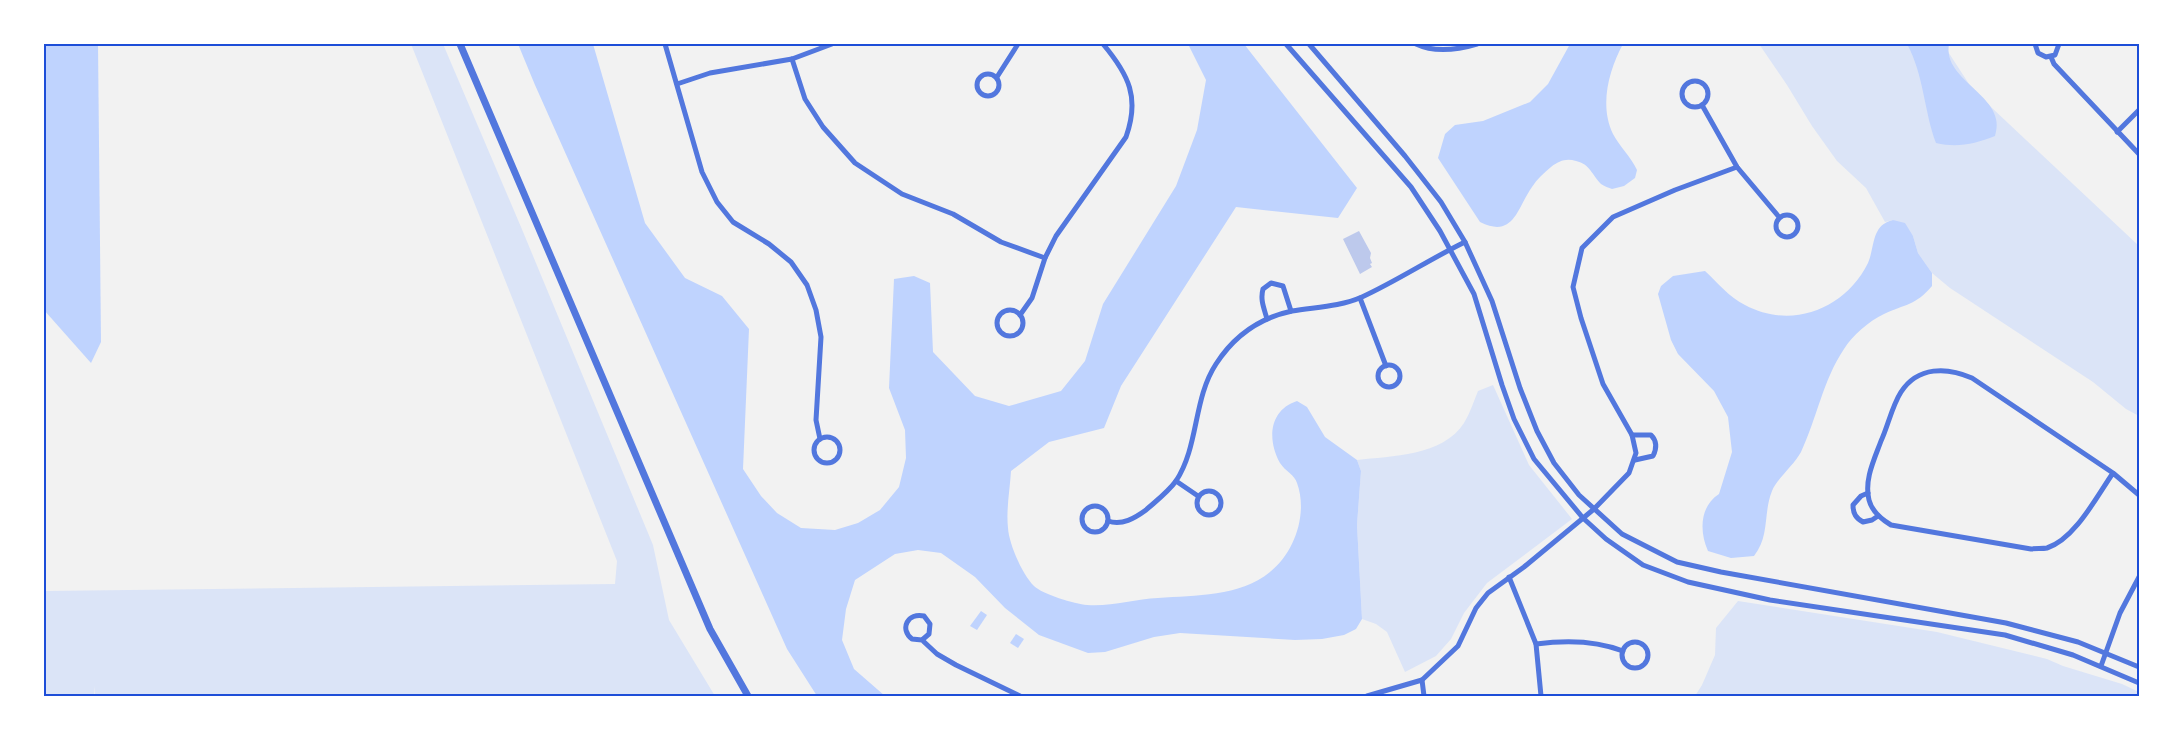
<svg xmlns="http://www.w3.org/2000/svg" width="2183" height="740" viewBox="0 0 2183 740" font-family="Poppins,sans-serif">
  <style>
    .green { fill: #dbe4f7 }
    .water { fill: #bfd3fe }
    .building { fill: #bdc9ec }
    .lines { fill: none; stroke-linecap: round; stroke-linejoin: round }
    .minor { stroke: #5277de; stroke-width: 5 }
    .tertiary { stroke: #5277de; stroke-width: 7 }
    .neatline { fill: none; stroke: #1d4ed8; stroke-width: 2 }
  </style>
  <rect width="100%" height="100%" fill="#f2f2f2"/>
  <!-- green -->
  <g class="green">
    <polygon points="411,44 443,44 521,227 653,545 669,620 715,696 95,696 94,686 94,696 44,696 44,591 615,584 617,561"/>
    <polygon points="1759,44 1943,44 1969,84 1991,107 2139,246 2139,416 2126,409 2093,382 1950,288 1932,273 1918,253 1913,236 1893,220 1885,222 1866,188 1837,161 1812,126 1787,85"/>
    <path d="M1493 385 1529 465 1572 519 1487 583 1464 613 1451 639 1436 656 1405 672 1387 632 1376 624 1362 619 1357 525 1361 471 1357 460C1391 456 1443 456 1464 423 1470 413 1474 401 1478 391Z"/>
    <polygon points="1738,601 1937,632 2047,659 2063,666 2122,684 2139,692 2139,696 1695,696 1702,685 1715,655 1716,628"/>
  </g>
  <!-- water -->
  <g class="water">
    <polygon points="44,44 98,44 101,342 91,363 44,310"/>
    <path d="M518 44H593L645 223 685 278 722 296 749 329 743 469 761 496 777 513 801 528 835 530 858 523 880 510 899 487 906 458 905 430 889 388 894 279 914 276 930 283 933 352 975 396 1009 406 1061 391 1085 361 1103 304 1176 186 1197 130 1206 80 1188 44H1244L1357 188 1338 218 1236 207 1121 386 1104 428 1049 442 1011 471C1010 489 1006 509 1008 528 1009 544 1022 574 1034 586 1042 594 1075 604 1087 605 1110 607 1135 599 1158 598 1196 595 1239 597 1270 572 1295 552 1308 513 1297 483 1295 475 1285 471 1280 463 1267 440 1269 410 1297 401L1307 407 1325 437 1357 460 1361 471 1357 525 1362 619 1356 629 1344 635 1322 639 1295 640 1180 633 1154 637 1105 652 1088 653 1039 635 1005 608 975 577 941 553 918 550 895 554 855 580 846 609 842 640 854 669 885 696H817L787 649 535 85Z"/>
    <path d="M1570 44H1623C1609 70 1599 105 1613 134 1620 147 1631 157 1637 170L1635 178 1624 186 1612 189C1609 188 1604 186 1601 184 1592 175 1590 164 1576 161 1566 158 1559 161 1551 167 1544 173 1537 179 1532 187 1517 208 1514 239 1480 222L1438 158 1445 134 1455 125 1483 121 1530 102 1548 84Z"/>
    <path d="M1907 44H1949C1942 82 2009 96 1995 136 1975 144 1957 148 1936 143 1924 111 1924 75 1907 44Z"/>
    <path d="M1893 220 1905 223 1913 236 1918 253 1932 273V286C1915 306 1905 304 1884 314 1869 321 1852 336 1844 349 1823 380 1817 418 1801 452 1794 465 1776 480 1772 491 1763 513 1770 536 1754 556L1731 558 1708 551C1699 531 1700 506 1719 494L1732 452 1728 417 1714 391 1678 354 1671 340 1658 294 1661 286 1673 276 1705 271C1718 283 1729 297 1745 305 1792 330 1845 309 1868 263 1875 247 1871 225 1893 220Z"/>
    <polygon points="981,611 987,615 977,630 970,626"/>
    <polygon points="1016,634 1024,639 1018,648 1010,643"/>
  </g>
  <!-- building -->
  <polygon class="building" points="1359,231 1371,253 1370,258 1372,263 1370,264 1372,267 1360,274 1343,239"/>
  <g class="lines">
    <!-- minor -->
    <g class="minor">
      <polyline points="665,44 702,172 717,202 733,222 769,244 791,262 807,285 816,310 821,337 816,420 820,439"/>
      <polyline points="1286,44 1411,187 1440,231 1474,294 1502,385 1514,419 1534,459 1583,518 1606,539 1643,565 1688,582 1770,600 2005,635 2073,655 2139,683"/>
      <polyline points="1309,44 1405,156 1441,202 1465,242 1492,301 1520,388 1537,431 1554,463 1579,495 1622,534 1677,562 1721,572 2006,623 2078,642 2139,667"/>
      <path d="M1416 44C1435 53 1457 50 1477 44"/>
      <polyline points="2035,44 2038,53 2046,57 2055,55 2059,44"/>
      <polyline points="2051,57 2054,64 2139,154"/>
      <polyline points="792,59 805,99 823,127 855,163 902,194 953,214 1001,242 1045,258"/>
      <circle cx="988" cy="85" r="11"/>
      <polyline points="997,77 1018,44"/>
      <circle cx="1695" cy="94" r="13"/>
      <polyline points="677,84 710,73 792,59 832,44"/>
      <polyline points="1702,105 1737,167 1779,217"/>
      <polyline points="2117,132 2139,110"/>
      <circle cx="1787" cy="226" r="11"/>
      <polyline points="1360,298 1386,366"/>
      <circle cx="1010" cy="323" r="13"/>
      <path d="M1020 315 1032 298 1045 258 1056 236 1126 137C1140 98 1129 75 1103 44"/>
      <path d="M1267 319C1264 308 1260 300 1263 289L1271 283 1283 286 1291 311"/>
      <circle cx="1389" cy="376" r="11"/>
      <path d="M1632 435H1651C1657 441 1657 448 1653 456L1635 460"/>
      <circle cx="827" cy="450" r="13"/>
      <path d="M2113 473C2097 496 2075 539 2047 548 2042 549 2036 548 2031 549L1891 525C1881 519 1872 512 1869 500 1864 480 1874 460 1881 441 1888 426 1892 406 1901 392 1918 366 1947 367 1972 378L2113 473 2139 495"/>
      <polyline points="1176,481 1198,496"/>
      <circle cx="1209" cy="503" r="12"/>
      <path d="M1868 493 1861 496 1853 505C1853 514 1856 518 1863 522L1872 520 1878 516"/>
      <circle cx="1095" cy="519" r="13"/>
      <path d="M1108 521C1122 526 1135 518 1146 510 1156 501 1168 492 1176 481 1199 446 1193 399 1216 364 1234 336 1259 318 1292 311 1315 307 1339 307 1362 297 1397 281 1430 259 1465 242"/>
      <polyline points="1509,577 1536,644 1541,696"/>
      <path d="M922 640 929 634 930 624 924 616C908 612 899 629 912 639L922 640 937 654 956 665 1020 696"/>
      <circle cx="1635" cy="655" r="13"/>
      <path d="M1536 644C1565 640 1595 640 1623 651"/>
      <polyline points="2101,666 2120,613 2139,577"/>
      <polyline points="1422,680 1424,696"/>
      <polyline points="1367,696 1422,680 1458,646 1476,608 1488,593 1524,567 1594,509 1629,473 1636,453 1632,435 1603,384 1581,318 1573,287 1582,248 1613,217 1675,190 1737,167"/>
    </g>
    <!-- tertiary -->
    <polyline class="tertiary" points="460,44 710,629 748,696"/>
  </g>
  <!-- border -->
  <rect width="2183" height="740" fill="none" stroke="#ffffff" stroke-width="90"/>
  <rect x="45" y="45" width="2093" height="650" class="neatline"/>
</svg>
